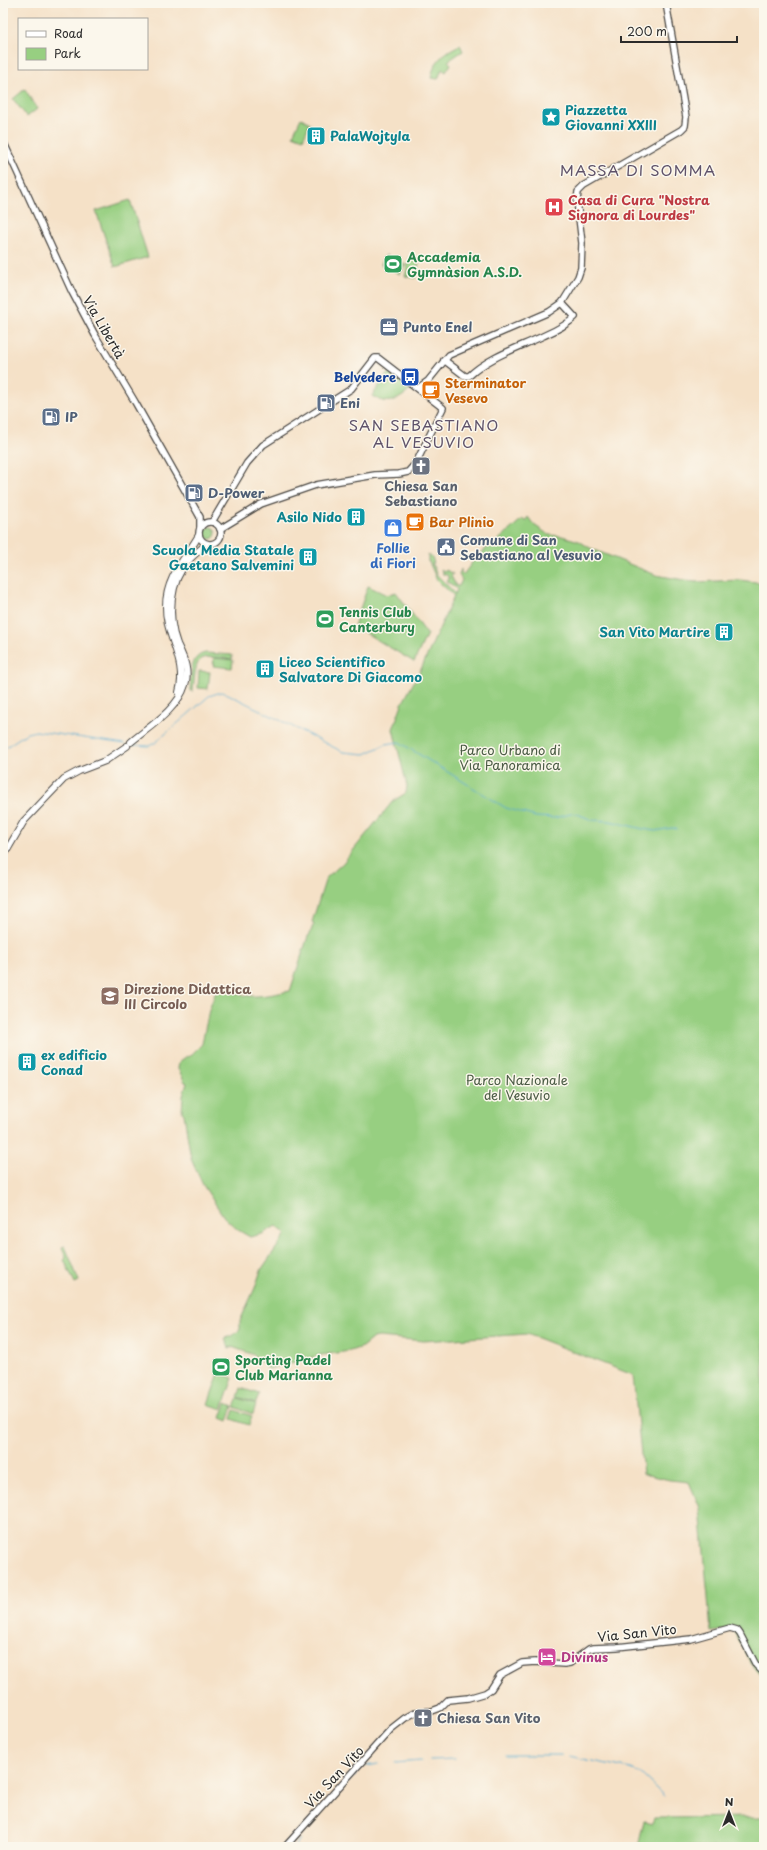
<svg xmlns="http://www.w3.org/2000/svg" width="767" height="1850" viewBox="0 0 767 1850" font-family="'Playpen Sans',sans-serif">
  <style>
    .green { fill: #97cf81; stroke: #617d56 }
    .lines { fill: none; stroke-linecap: round; stroke-linejoin: round }
    .stream { stroke: #55a9d0; stroke-width: 1 }
    .tertiary-casing { stroke: #494642; stroke-width: 8 }
    .secondary-casing { stroke: #494642; stroke-width: 8 }
    .tertiary { stroke: #fff; stroke-width: 5.5 }
    .secondary { stroke: #fff; stroke-width: 6 }
    .labels { text-anchor: middle; stroke-width: 3; stroke-linejoin: round; paint-order: stroke }
    .culture-label { font-size: 13px; font-weight: bold; fill: #0d838f; stroke: #fbf7ec; text-anchor: start }
    .health-label { font-size: 13px; font-weight: bold; fill: #be3a42; stroke: #fbf7ec; text-anchor: start }
    .leisure-label { font-size: 13px; font-weight: bold; fill: #27864d; stroke: #fbf7ec; text-anchor: start }
    .street-label { font-size: 13px; fill: #2b2b2b; stroke: #fbf7ec }
    .service-label { font-size: 13px; font-weight: bold; fill: #4e5e75; stroke: #fbf7ec; text-anchor: start }
    .transit-label { font-size: 13px; font-weight: bold; fill: #164399; stroke: #fbf7ec; text-anchor: end }
    .food-label { font-size: 13px; font-weight: bold; fill: #c56008; stroke: #fbf7ec; text-anchor: start }
    .worship-label { font-size: 13px; font-weight: bold; fill: #5b616d; stroke: #fbf7ec }
    .shop-label { font-size: 13px; font-weight: bold; fill: #366cbe; stroke: #fbf7ec }
    .park-label { font-size: 13px; fill: #4b5c45; stroke: #fbf7ec }
    .education-label { font-size: 13px; font-weight: bold; fill: #785e54; stroke: #fbf7ec; text-anchor: start }
    .hotel-label { font-size: 13px; font-weight: bold; fill: #b23c85; stroke: #fbf7ec; text-anchor: start }
    .quarter-label { font-size: 15px; letter-spacing: 1px; fill: #5f526a; stroke: #fbf7ec }
  </style>
  <rect width="100%" height="100%" fill="#fbf7ec"/>
  <filter id="ink" filterUnits="userSpaceOnUse"><feTurbulence type="fractalNoise" baseFrequency=".025" numOctaves="2"/><feDisplacementMap in="SourceGraphic" scale="8" xChannelSelector="R" yChannelSelector="G"/><feConvolveMatrix kernelMatrix="1 2 1 2 8 2 1 2 1" color-interpolation-filters="sRGB"/></filter>
  <filter id="wash" filterUnits="userSpaceOnUse"><feTurbulence type="fractalNoise" baseFrequency=".012" numOctaves="4" result="noise"/><feDisplacementMap in="SourceGraphic" scale="16" xChannelSelector="R" yChannelSelector="G"/><feGaussianBlur stdDeviation="0.9" result="paint"/><feColorMatrix in="noise" values="0 0 0 0 0 0 0 0 0 0 0 0 0 0 0 0 0 1.4 0 .05"/><feComposite in="paint" operator="in"/></filter>
  <g filter="url(#wash)">
    <rect width="100%" height="100%" fill="#f5e1c7"/>
    <!-- green -->
    <g class="green">
      <path d="M460 45 463 51 448 61 451 64 446 72 442 69 438 79 431 78C434 61 444 52 460 45Z"/>
      <polygon points="25,89 37,109 27,117 13,99"/>
      <polygon points="301,118 310,123 303,139 293,135"/>
      <polygon points="130,200 148,257 115,267 96,211"/>
      <polygon points="386,255 405,265 400,274 381,264"/>
      <polygon points="410,256 420,259 415,278 405,276"/>
      <path d="M388 373 413 388C398 400 390 407 372 396Z"/>
      <path d="M528 517 534 525 549 535 562 536 579 541 590 548 656 575 695 582 740 580 756 582 764 586V1678C749 1667 743 1645 732 1629L711 1632 700 1508 689 1482 670 1480 643 1474 633 1375 527 1334 424 1341 379 1337 373 1338 362 1347 350 1351 321 1355 268 1369 254 1355 232 1347 229 1348 225 1338 232 1336 240 1330V1321L255 1288 261 1270 286 1234 276 1226 262 1234 250 1237 238 1230 224 1217 203 1185 191 1159 184 1114 182 1112 183 1096 187 1083 185 1082 178 1069 179 1062 187 1056 189 1057 202 1044 209 1010 218 986 224 984C241 1003 267 995 290 991L308 936H309L314 923 312 922 326 878 343 863 393 801 406 793 407 786 393 729 402 704 422 667 454 596 437 580 429 562H428V555L432 557 434 563 432 564 437 575 455 593V595L457 589 447 581 449 579 446 574 444 576 441 569 445 572 446 570 453 574 451 576 456 586H459L462 580 459 575 461 569V573L463 575 474 560 488 547 494 544 522 519 525 521Z"/>
      <circle cx="210" cy="533" r="6"/>
      <polygon points="368,586 387,595 396,592 427,634 414,662 354,626"/>
      <path d="M206 653 232 655V659C195 655 197 655 193 691H190C191 678 189 655 206 653Z"/>
      <polygon points="214,658 233,660 232,668 213,666"/>
      <polygon points="199,671 210,672 208,689 198,688"/>
      <polygon points="65,1246 79,1281 75,1283 64,1260 66,1258 62,1247"/>
      <polygon points="219,1373 233,1378 222,1409 208,1404"/>
      <polygon points="241,1388 259,1394 256,1403 238,1397"/>
      <polygon points="238,1398 256,1404 253,1414 234,1407"/>
      <polygon points="226,1403 233,1406 228,1421 221,1418"/>
      <polygon points="234,1410 252,1416 249,1425 231,1419"/>
      <polygon points="764,1817 764,1847 638,1847 644,1821 652,1823 654,1818"/>
    </g>
    <g class="lines">
      <!-- stream -->
      <g class="stream">
        <polyline points="132,745 149,746 155,743 209,696 221,692 228,694 343,752 365,754 386,744 399,742 506,808 536,817 554,818 575,813 592,820 610,821 643,829 655,831 672,828 677,829"/>
        <polyline points="3,749 27,733 36,731 125,744"/>
        <polyline points="505,1755 561,1755"/>
        <polyline points="569,1756 631,1769 640,1773 664,1796"/>
        <polyline points="430,1760 455,1759"/>
        <polyline points="395,1763 421,1761"/>
        <polyline points="365,1766 378,1764"/>
        <polyline points="348,1782 362,1768"/>
        <polyline points="294,1847 300,1839"/>
      </g>
    </g>
  </g>
  <g filter="url(#ink)">
    <g class="lines">
      <!-- tertiary casing -->
      <g class="tertiary-casing">
        <g id="tertiary">
          <polyline points="3,141 72,292 95,335 135,402 200,517 200,527"/>
          <path d="M444 360 465 376H469C489 357 518 348 543 336 554 331 566 326 575 317L562 303"/>
          <polyline points="418,388 428,381 449,355 549,312 562,303 578,277 581,268 582,243 577,201 578,192 584,186 681,130 685,126 686,117 666,3"/>
          <polyline points="212,522 247,463 263,445 351,389 375,358 378,358 443,408 416,463 408,472 399,474 375,475 316,485 261,504 220,529"/>
          <circle cx="210" cy="533" r="11"/>
          <polyline points="285,1847 391,1729 405,1718 416,1712 432,1711 440,1708 448,1700 468,1698 485,1693 491,1689 500,1675 522,1663 535,1662 564,1664 570,1663 589,1649 593,1648 617,1647 691,1639 730,1628 737,1630 740,1634 756,1665 764,1673"/>
        </g>
      </g>
      <!-- secondary casing -->
      <g class="secondary-casing">
        <g id="secondary">
          <path d="M179 692C188 661 165 636 166 606 166 577 186 558 199 535"/>
          <path d="M131 742C149 727 178 709 185 685 190 670 183 657 177 644 167 618 169 581 189 560 194 554 201 549 207 544"/>
          <polyline points="3,857 24,821 64,779 79,771 105,761 127,746"/>
        </g>
      </g>
      <!-- tertiary -->
      <use href="#tertiary" class="tertiary"/>
      <!-- secondary -->
      <use href="#secondary" class="secondary"/>
    </g>
  </g>
  <!-- icons -->
  <defs>
    <g id="sight-square" transform="scale(1)"><rect x="-9" y="-9" width="18" height="18" rx="4" fill="#0f9aa8" stroke="#fbf7ec"/><path d="M0-6L1.8-2.2L6-1.7L2.9 1.2L3.7 5.4L0 3.3L-3.7 5.4L-2.9 1.2L-6-1.7L-1.8-2.2Z" fill="#fff"/></g>
    <g id="building-square" transform="scale(1)"><rect x="-9" y="-9" width="18" height="18" rx="4" fill="#0f9aa8" stroke="#fbf7ec"/><path d="M-4-6H4V6H1V3H-1V6H-4ZM-2.5-4.3h1.7v1.8h-1.7ZM.8-4.3h1.7v1.8H.8ZM-2.5-1h1.7V.8h-1.7ZM.8-1h1.7V.8H.8Z" fill="#fff"/></g>
    <g id="hospital-square" transform="scale(1)"><rect x="-9" y="-9" width="18" height="18" rx="4" fill="#e0444e" stroke="#fbf7ec"/><path d="M-5-5h3v3.5h4V-5h3V5h-3V1.5h-4V5h-3Z" fill="#fff"/></g>
    <g id="stadium-square" transform="scale(1)"><rect x="-9" y="-9" width="18" height="18" rx="4" fill="#2e9e5b" stroke="#fbf7ec"/><path d="M0-5a6.5 5 0 1 0 0 10a6.5 5 0 1 0 0-10ZM-3.5-1.8h7v3.6h-7Z" fill="#fff"/></g>
    <g id="office-square" transform="scale(1)"><rect x="-9" y="-9" width="18" height="18" rx="4" fill="#5c6f8a" stroke="#fbf7ec"/><path d="M-6-3h4V-5.5h4V-3h4V5H-6ZM-1-4.5V-3h2v-1.5ZM-6 0V1H6V0Z" fill="#fff"/></g>
    <g id="bus-square" transform="scale(1)"><rect x="-9" y="-9" width="18" height="18" rx="4" fill="#1a4fb4" stroke="#fbf7ec"/><path d="M-5-6H5V4H4V6H2V4H-2V6H-4V4H-5ZM-3.5-4V0h7V-4ZM-3.5 1.2v1.5H-2V1.2ZM2 1.2v1.5H3.5V1.2Z" fill="#fff"/></g>
    <g id="cafe-square" transform="scale(1)"><rect x="-9" y="-9" width="18" height="18" rx="4" fill="#e8710a" stroke="#fbf7ec"/><path d="M-5.5-4.5H6V0H3Q3 3.5 0 3.5H-2.5Q-5.5 3.5-5.5 0ZM3-3.2v2h1.7v-2ZM-6 4.5H4V6H-6Z" fill="#fff"/></g>
    <g id="fuel-square" transform="scale(1)"><rect x="-9" y="-9" width="18" height="18" rx="4" fill="#5c6f8a" stroke="#fbf7ec"/><path d="M-5.5-6h7V0h2V4h1.3V-2.5L3-4.5l.8-.8L6-3V5H2.5V1h-1V6h-7ZM-4.2-4.7v3.2H.2V-4.7Z" fill="#fff"/></g>
    <g id="church-square" transform="scale(1)"><rect x="-9" y="-9" width="18" height="18" rx="4" fill="#6b7280" stroke="#fbf7ec"/><path d="M-1.2-6h2.4v3.5h3.3v2.4h-3.3V6h-2.4V-.1h-3.3v-2.4h3.3Z" fill="#fff"/></g>
    <g id="shop-square" transform="scale(1)"><rect x="-9" y="-9" width="18" height="18" rx="4" fill="#3f7fe0" stroke="#fbf7ec"/><path d="M-5-2.5h2.3a2.7 3.5 0 0 1 5.4 0H5L5.5 6h-11ZM-1.5-2.5h3a1.5 2.3 0 0 0-3 0Z" fill="#fff"/></g>
    <g id="civic-square" transform="scale(1)"><rect x="-9" y="-9" width="18" height="18" rx="4" fill="#5c6f8a" stroke="#fbf7ec"/><path d="M-.6-6.5H3V-4.5H.6V-3L4-1V1h2V6H-6V1h2V-1L-.6-3ZM-1.2 2.5V6h2.4V2.5Z" fill="#fff"/></g>
    <g id="school-square" transform="scale(1)"><rect x="-9" y="-9" width="18" height="18" rx="4" fill="#8d6e63" stroke="#fbf7ec"/><path d="M0-5L7-2L0 1L-7-2ZM-4 1L0 2.5L4 1V4Q0 6-4 4Z" fill="#fff"/></g>
    <g id="hotel-square" transform="scale(1)"><rect x="-9" y="-9" width="18" height="18" rx="4" fill="#d1479c" stroke="#fbf7ec"/><path d="M-6-4.5h1.5V1H6V5H4.5V3h-9V5H-6ZM-4 0a1.8 1.8 0 1 1 3.6 0ZM.5 0V-2.5h3Q6-2.5 6 0Z" fill="#fff"/></g>
  </defs>
  <g fill-rule="evenodd">
    <use href="#sight-square" x="551" y="117"/>
    <use href="#building-square" x="316" y="136"/>
    <use href="#hospital-square" x="554" y="207"/>
    <use href="#stadium-square" x="393" y="264"/>
    <use href="#office-square" x="389" y="327"/>
    <use href="#bus-square" x="410" y="377"/>
    <use href="#cafe-square" x="431" y="390"/>
    <use href="#fuel-square" x="326" y="403"/>
    <use href="#fuel-square" x="51" y="417"/>
    <use href="#church-square" x="421" y="466"/>
    <use href="#fuel-square" x="194" y="493"/>
    <use href="#building-square" x="356" y="517"/>
    <use href="#cafe-square" x="415" y="522"/>
    <use href="#shop-square" x="393" y="528"/>
    <use href="#civic-square" x="446" y="547"/>
    <use href="#building-square" x="308" y="557"/>
    <use href="#stadium-square" x="325" y="619"/>
    <use href="#building-square" x="724" y="632"/>
    <use href="#building-square" x="265" y="669"/>
    <use href="#school-square" x="110" y="996"/>
    <use href="#building-square" x="27" y="1062"/>
    <use href="#stadium-square" x="221" y="1367"/>
    <use href="#hotel-square" x="547" y="1657"/>
    <use href="#church-square" x="423" y="1718"/>
  </g>
  <g class="labels">
    <!-- culture labels -->
    <g class="culture-label">
      <text x="565" y="115">Piazzetta<tspan x="565" dy="15">Giovanni XXIII</tspan></text>
      <text x="330" y="141">PalaWojtyla</text>
      <text x="342" y="522" text-anchor="end">Asilo Nido</text>
      <text x="294" y="555" text-anchor="end">Scuola Media Statale<tspan x="294" dy="15">Gaetano Salvemini</tspan></text>
      <text x="710" y="637" text-anchor="end">San Vito Martire</text>
      <text x="279" y="667">Liceo Scientifico<tspan x="279" dy="15">Salvatore Di Giacomo</tspan></text>
      <text x="41" y="1060">ex edificio<tspan x="41" dy="15">Conad</tspan></text>
    </g>
    <!-- health labels -->
    <g class="health-label">
      <text x="568" y="205">Casa di Cura "Nostra<tspan x="568" dy="15">Signora di Lourdes"</tspan></text>
    </g>
    <!-- leisure labels -->
    <g class="leisure-label">
      <text x="407" y="262">Accademia<tspan x="407" dy="15">Gymnàsion A.S.D.</tspan></text>
      <text x="339" y="617">Tennis Club<tspan x="339" dy="15">Canterbury</tspan></text>
      <text x="235" y="1365">Sporting Padel<tspan x="235" dy="15">Club Marianna</tspan></text>
    </g>
    <!-- street labels -->
    <g class="street-label">
      <text transform="translate(104 327) rotate(60)" y="5">Via Libertà</text>
      <text transform="translate(637 1633) rotate(-6)" y="5">Via San Vito</text>
      <text transform="translate(334 1777) rotate(-47)" y="5">Via San Vito</text>
    </g>
    <!-- service labels -->
    <g class="service-label">
      <text x="403" y="332">Punto Enel</text>
      <text x="340" y="408">Eni</text>
      <text x="65" y="422">IP</text>
      <text x="208" y="498">D-Power</text>
      <text x="460" y="545">Comune di San<tspan x="460" dy="15">Sebastiano al Vesuvio</tspan></text>
    </g>
    <!-- transit labels -->
    <g class="transit-label">
      <text x="396" y="382">Belvedere</text>
    </g>
    <!-- food labels -->
    <g class="food-label">
      <text x="445" y="388">Sterminator<tspan x="445" dy="15">Vesevo</tspan></text>
      <text x="429" y="527">Bar Plinio</text>
    </g>
    <!-- worship labels -->
    <g class="worship-label">
      <text x="421" y="491">Chiesa San<tspan x="421" dy="15">Sebastiano</tspan></text>
      <text x="437" y="1723" text-anchor="start">Chiesa San Vito</text>
    </g>
    <!-- shop labels -->
    <g class="shop-label">
      <text x="393" y="553">Follie<tspan x="393" dy="15">di Fiori</tspan></text>
    </g>
    <!-- park labels -->
    <g class="park-label">
      <text x="510" y="755">Parco Urbano di<tspan x="510" dy="15">Via Panoramica</tspan></text>
      <text x="517" y="1085">Parco Nazionale<tspan x="517" dy="15">del Vesuvio</tspan></text>
    </g>
    <!-- education labels -->
    <g class="education-label">
      <text x="124" y="994">Direzione Didattica<tspan x="124" dy="15">III Circolo</tspan></text>
    </g>
    <!-- hotel labels -->
    <g class="hotel-label">
      <text x="561" y="1662">Divinus</text>
    </g>
    <!-- quarter labels -->
    <g class="quarter-label">
      <text x="638" y="176">MASSA DI SOMMA</text>
      <text x="424" y="431">SAN SEBASTIANO<tspan x="424" dy="17">AL VESUVIO</tspan></text>
    </g>
  </g>
  <!-- margin -->
  <rect width="767" height="1850" fill="none" stroke="#fbf7ec" stroke-width="16"/>
  <!-- legend -->
  <rect x="18" y="18" width="130" height="52" fill="#fbf7ec" stroke="#a8a59f"/>
  <rect x="26" y="31" width="20" height="6" fill="#ffffff" stroke="#a8a59f"/>
  <text x="54" y="38" font-size="12" fill="#2b2b2b">Road</text>
  <rect x="26" y="48" width="20" height="12" fill="#97cf81" stroke="#a8a59f"/>
  <text x="54" y="58" font-size="12" fill="#2b2b2b">Park</text>
  <!-- north arrow -->
  <g transform="translate(729 1812)" stroke="#fbf7ec" stroke-width="3" paint-order="stroke">
  <path d="M0-3L7 15L0 10L-7 15Z" fill="#2b2b2b"/>
  <text y="-6" font-size="11" font-weight="bold" text-anchor="middle" fill="#2b2b2b">N</text>
  </g>
  <!-- scale -->
  <path d="M621 36v6h116v-6" fill="none" stroke="#2b2b2b" stroke-width="2"/>
  <text x="627" y="36" font-size="12" fill="#2b2b2b" stroke="#fbf7ec" stroke-width="3" paint-order="stroke">200 m</text>
</svg>
